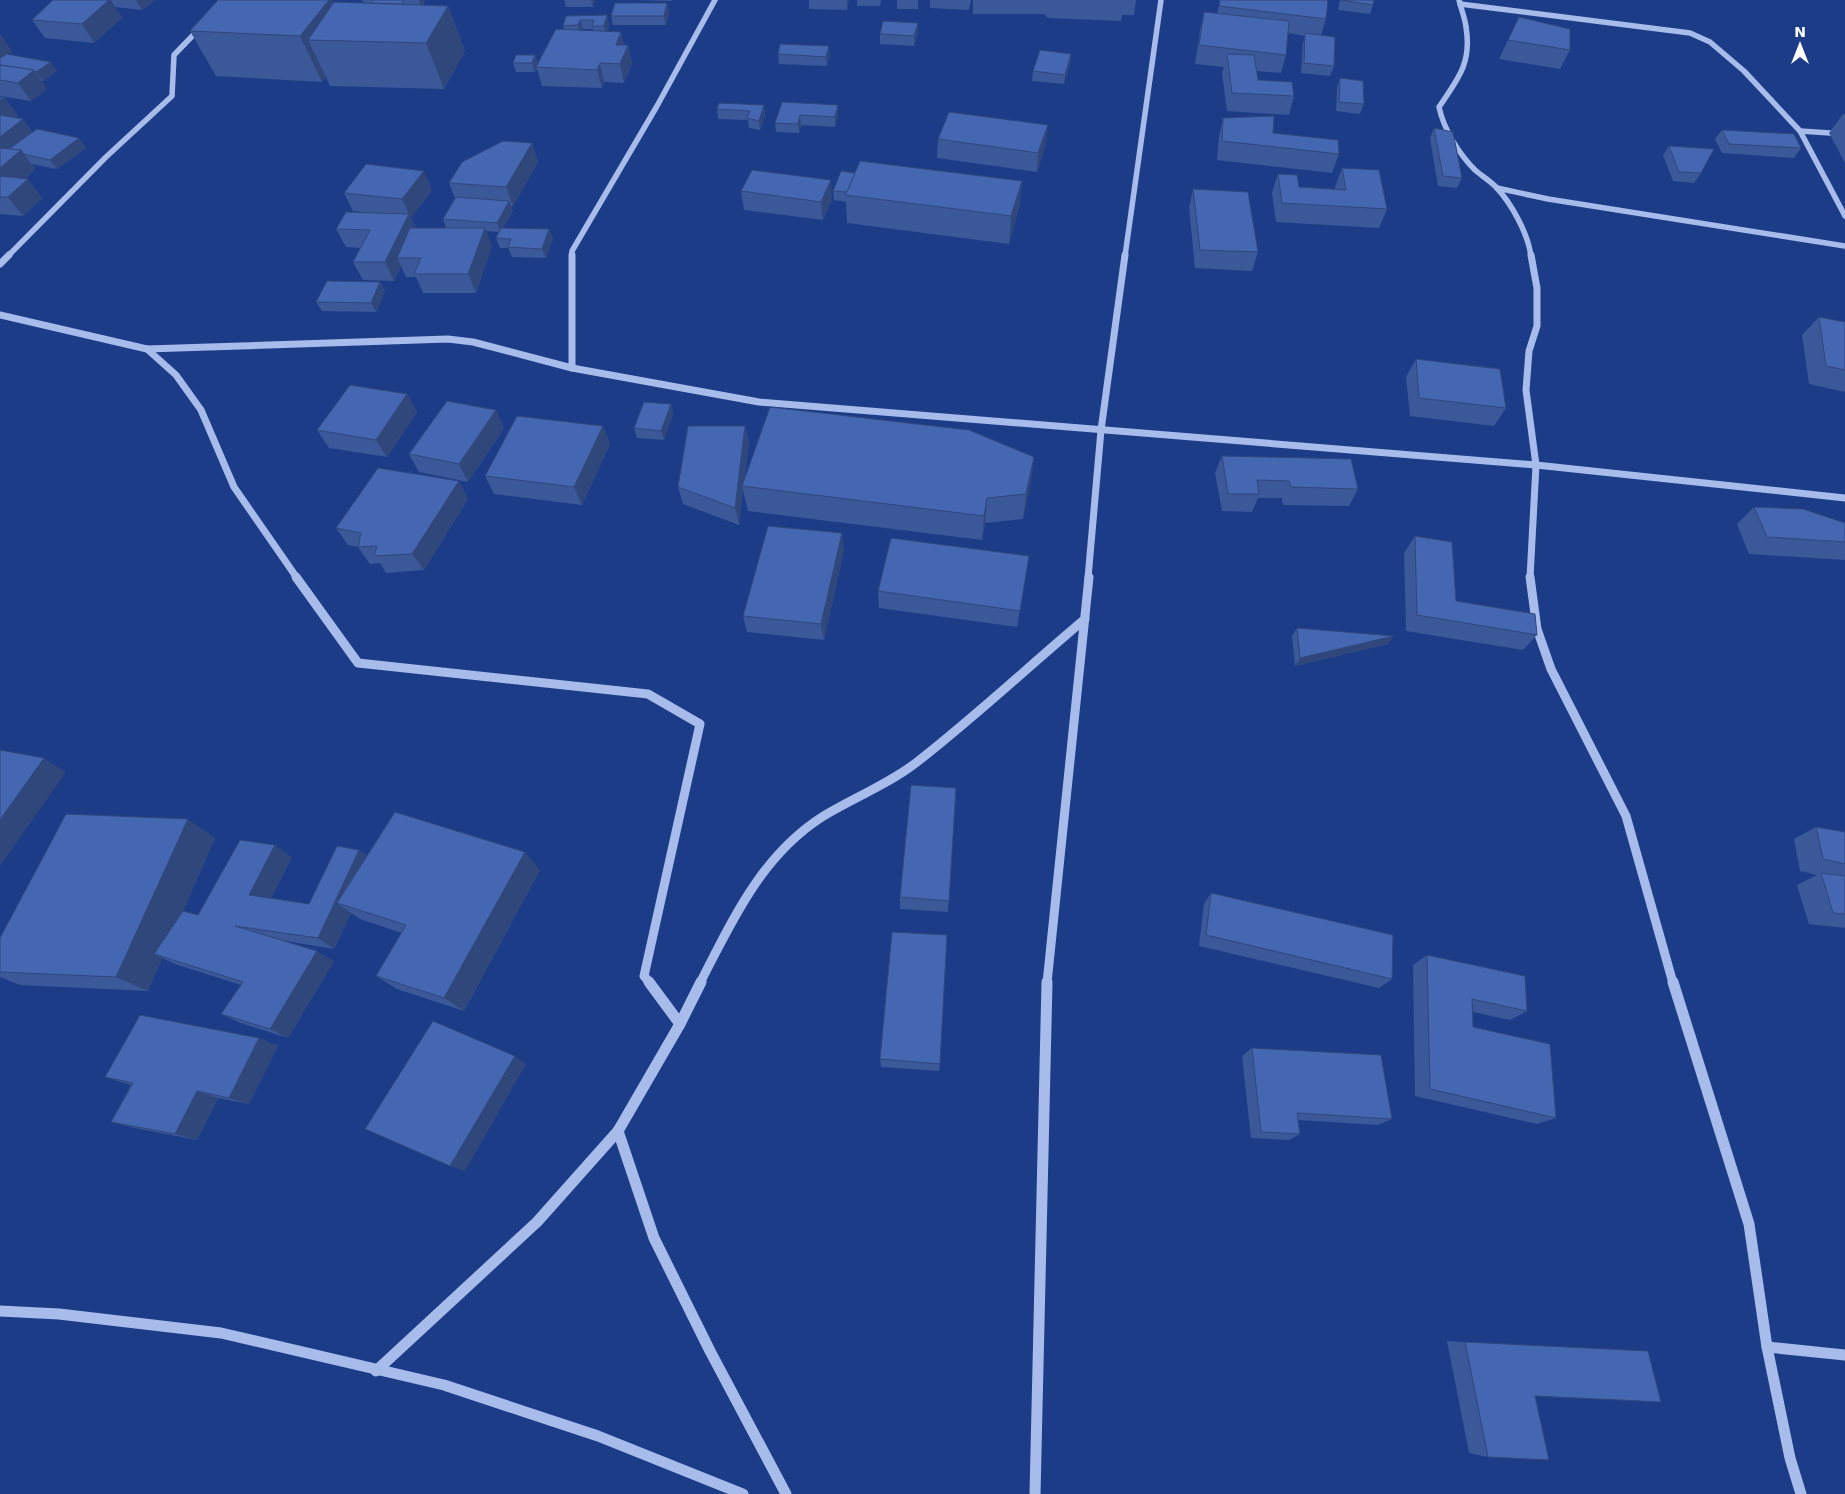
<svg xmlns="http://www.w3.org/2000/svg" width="1845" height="1494" viewBox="0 0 1845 1494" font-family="'DejaVu Sans',sans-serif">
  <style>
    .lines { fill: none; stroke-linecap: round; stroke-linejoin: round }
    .minor-far3 { stroke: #a7bceb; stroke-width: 5.5 }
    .minor-far2 { stroke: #a7bceb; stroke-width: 7 }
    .minor-far1 { stroke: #a7bceb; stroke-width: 9 }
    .minor { stroke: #a7bceb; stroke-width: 11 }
    .wall { fill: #3b5898; fill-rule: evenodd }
    .shaded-wall { fill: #30477c }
    .building { fill: #4566b1; stroke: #30477c }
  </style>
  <rect width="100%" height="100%" fill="#1d3c88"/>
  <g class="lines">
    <!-- minor-far3 -->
    <g class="minor-far3">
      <path d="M1459 0C1461 9 1465 18 1466 27 1472 63 1458 79 1439 107 1444 130 1459 154 1475 170 1482 176 1490 181 1496 187 1512 204 1528 234 1531 256"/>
      <polyline points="1460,4 1690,33 1710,42 1744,71 1800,131 1845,216"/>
      <polyline points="1800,131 1845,134"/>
      <polyline points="1497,188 1548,199 1845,246"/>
      <polyline points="8,256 106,157 172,96 174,55 200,28"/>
      <polyline points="572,256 572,251 657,106 715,0"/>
      <polyline points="1125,256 1161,0"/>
    </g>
    <!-- minor-far2 -->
    <g class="minor-far2">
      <polyline points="572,255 572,368"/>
      <polyline points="0,264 9,255"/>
      <polyline points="0,315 147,349 448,339 473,342 572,368 759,402 1536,465 1845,498"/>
      <polyline points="147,349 176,375 201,410 234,487 297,578"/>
      <polyline points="1088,578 1101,430 1125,255"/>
      <polyline points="1530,578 1536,465 1526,390 1529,351 1537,326 1537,288 1531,255"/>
    </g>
    <!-- minor-far1 -->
    <g class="minor-far1">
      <polyline points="296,577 358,663 648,694 700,724 644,976 650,983"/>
      <polyline points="1530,577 1537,629 1551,669 1626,816 1673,983"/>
      <path d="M700 983C732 921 761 856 822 817 853 798 889 784 917 762 975 717 1029 666 1085 619"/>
      <polyline points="1047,983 1089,577"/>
    </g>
    <!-- minor -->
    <g class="minor">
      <polyline points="649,982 680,1024"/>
      <polyline points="1673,982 1749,1224 1767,1347 1790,1458 1801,1494"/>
      <polyline points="618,1131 654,1238 710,1351 786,1494"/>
      <polyline points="0,1311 59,1314 221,1333 444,1385 598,1436 743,1494"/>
      <polyline points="1767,1347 1845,1355"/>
      <polyline points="376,1371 537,1222 618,1131 680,1024 701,982"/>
      <polyline points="1035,1494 1047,982"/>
    </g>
  </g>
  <!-- wall -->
  <g class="wall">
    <polygon points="53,0 155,0 142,10 115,7 122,18 94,43 45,38 32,20"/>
    <polygon points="218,0 333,0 333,3 364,3 362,0 425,0 423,5 448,6 465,51 444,89 330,86 326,77 322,82 216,76 190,31"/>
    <polygon points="564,0 595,0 593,7 566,7"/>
    <polygon points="634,0 672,0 671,1"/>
    <polygon points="809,0 849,0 847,10 809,9"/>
    <polygon points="857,0 881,0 880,6 857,6"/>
    <rect x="897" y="0" width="21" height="9"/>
    <polygon points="930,0 971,0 969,10 930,8"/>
    <polygon points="973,0 1136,0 1134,15 1122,15 1121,21 1048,18 1044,14 973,14"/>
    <polygon points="1220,0 1326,19 1321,35 1334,66 1330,76 1301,73 1303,43 1305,36 1288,33 1286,55 1281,73 1257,71 1258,80 1294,96 1289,115 1227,111 1222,73 1224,67 1195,64 1200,31 1204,12 1217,14"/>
    <polygon points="1340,0 1374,0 1373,5 1370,14 1338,10"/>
    <polygon points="667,3 669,12 666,25 613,25 611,16"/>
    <path d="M607 15 609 25 607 31 621 32 624 45H628L632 64 624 83 604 82 602 88 542 86 537 69 535 72H516L513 63 535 55 538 64 564 29 563 26 566 16ZM583 29H593V31L582 30Z"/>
    <polygon points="918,23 918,32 914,46 880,44 880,34"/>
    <polygon points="0,34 12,52 8,54 57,71 43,81 41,81 47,89 31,101 0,96"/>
    <polygon points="1508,40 1570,50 1560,69 1499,59"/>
    <polygon points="778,54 830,56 827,66 779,64"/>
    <polygon points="1071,54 1070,64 1064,84 1032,81 1033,71"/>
    <polygon points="1340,78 1364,104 1360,114 1336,111 1337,88"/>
    <polygon points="0,97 4,97 18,116 16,118 32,132 79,138 86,148 57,169 32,164 35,169 25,179 42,198 23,216 0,214"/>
    <polygon points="782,102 838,115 835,127 801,125 799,133 776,132 775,123"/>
    <polygon points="764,105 765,115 760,130 749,128 748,120 718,119 717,109"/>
    <polygon points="1843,114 1845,114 1845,163 1829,133"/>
    <polygon points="1223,118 1273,133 1339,154 1332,173 1217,160 1219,137"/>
    <polygon points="1434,128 1462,178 1457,188 1438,186 1430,138"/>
    <polygon points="1722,130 1801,148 1794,158 1722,153 1715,139"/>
    <polygon points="938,139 1046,144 1037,172 937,158"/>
    <polygon points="532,143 538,162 513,206 511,206 513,211 503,228 549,229 553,239 546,258 512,257 508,248 500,248 496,238 499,232 486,231 492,246 476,293 423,293 416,277 406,277 401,266 394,281 363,280 353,262 360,248 346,247 336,229 362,212 353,211 344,193 432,190 411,218 416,228 446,228 443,219 455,198 449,183"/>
    <polygon points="1669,146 1701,173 1694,183 1673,181 1663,155"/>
    <polygon points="1342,168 1387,209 1379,228 1276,222 1272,193 1278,174 1299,187 1335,189 1335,187"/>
    <polygon points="855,173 1022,181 1019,208 1009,244 847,223 846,202 834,200 833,191"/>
    <polygon points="1193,189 1258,252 1252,271 1195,268 1189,208"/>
    <polygon points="741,191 832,199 823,220 744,210"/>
    <polygon points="380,282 385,291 376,312 322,311 316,302"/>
    <polygon points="1819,317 1845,322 1845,392 1809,384 1802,335"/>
    <polygon points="1416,359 1506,408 1494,426 1410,416 1406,377"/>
    <polygon points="407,394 417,412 387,457 329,448 317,430"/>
    <polygon points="671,404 673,413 664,440 637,438 634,428"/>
    <polygon points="496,410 504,428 468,482 419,472 409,454"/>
    <polygon points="603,426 610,444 582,505 494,494 485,476"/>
    <polygon points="745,426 749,443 744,481 1031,482 1023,519 985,523 982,540 748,511 743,490 739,525 683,504 678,487"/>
    <polygon points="1222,456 1358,489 1349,506 1283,505 1282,498 1258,498 1252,512 1222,511 1215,473"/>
    <polygon points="468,499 424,570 386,573 380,563 370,564 358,547 348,545 336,528"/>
    <polygon points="1754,507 1845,523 1845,560 1749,554 1737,524"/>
    <polygon points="1415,536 1456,601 1537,635 1523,650 1406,631 1404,553"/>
    <polygon points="844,550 824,640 747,632 743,616"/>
    <polygon points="1026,573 1017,627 879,608 878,591"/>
    <polygon points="1297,628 1388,644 1295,666 1292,636"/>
    <polygon points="956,788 948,912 900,909 900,897"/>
    <polygon points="1816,827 1845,832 1845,928 1809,924 1797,885 1817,875 1800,871 1794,839"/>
    <polygon points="215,838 183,911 198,915 292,857 271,898 309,904 359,850 367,856 540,870 464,1011 397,989 376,976 402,933 360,919 351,913 334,949 285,941 334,961 288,1038 241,1023 221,1014 241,985 175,964 162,958 148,991 20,985 0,977 0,938"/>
    <polygon points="1211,893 1392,979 1379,988 1199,946 1204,904"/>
    <polygon points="1427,955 1527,1011 1510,1020 1473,1012 1473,1027 1556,1118 1537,1124 1415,1096 1413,965"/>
    <polygon points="259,1038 278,1046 249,1104 218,1098 197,1140 135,1128 111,1122 131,1085 105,1077"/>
    <polygon points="1252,1048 1392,1119 1378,1125 1298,1120 1300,1134 1289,1140 1251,1138 1242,1056"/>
    <polygon points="880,1059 940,1064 939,1071 881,1067"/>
    <polygon points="1447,1341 1465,1342 1535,1396 1488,1457 1469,1453"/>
  </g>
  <!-- shaded-wall -->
  <g class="shaded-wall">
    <polygon points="109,0 111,0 122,18 94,43 82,24"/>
    <polygon points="136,0 155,0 142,10"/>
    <polygon points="327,0 333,0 333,1 351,41 308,40 326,77 322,82 300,36"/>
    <polygon points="419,0 425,0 421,7"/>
    <polygon points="591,0 595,0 593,7"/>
    <polygon points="847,0 849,0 847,10"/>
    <polygon points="667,3 669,12 666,25 664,16"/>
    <polygon points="448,6 465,51 444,89 426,43"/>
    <polygon points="607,15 609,25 606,35 604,26"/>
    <polygon points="580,20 583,29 581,35 578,25"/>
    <polygon points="918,23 918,32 914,46 914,36"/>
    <polygon points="621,32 625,50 616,45"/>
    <polygon points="0,34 12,52 0,59"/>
    <polygon points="628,45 632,64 624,83 620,64"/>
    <polygon points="829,46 830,56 827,66 826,57"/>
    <polygon points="1071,54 1070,64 1064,84 1065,75"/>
    <polygon points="535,55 538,65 536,67 537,69 535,72 532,63"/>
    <polygon points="51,62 57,71 43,81 36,72"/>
    <polygon points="600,63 604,82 602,88 597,70"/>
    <polygon points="34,70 47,89 31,101 18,83"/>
    <polygon points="4,97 18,116 6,126 0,118 0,100"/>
    <polygon points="764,105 765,115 760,130 759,121"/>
    <polygon points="838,105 838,115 835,127 835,117"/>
    <polygon points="800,115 801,125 799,133 798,124"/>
    <polygon points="23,119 37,138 21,150 35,169 8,194 0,184 0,137"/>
    <polygon points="1048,125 1046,144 1037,172 1038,153"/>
    <polygon points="79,138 86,148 57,169 50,160"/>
    <polygon points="532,143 538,162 513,206 506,187"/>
    <polygon points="424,171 432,190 411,218 418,233 397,258 401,266 394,281 385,262 409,214 402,199"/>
    <polygon points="28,179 42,198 23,216 8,197"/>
    <polygon points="831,180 832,199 823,220 821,202"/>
    <polygon points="1022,181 1019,208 1009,244 1011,216"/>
    <polygon points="509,201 513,211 501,232 497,223"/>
    <polygon points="485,228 492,246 476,293 468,274"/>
    <polygon points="549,229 553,239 546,258 542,249"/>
    <polygon points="380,282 385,291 376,312 371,303"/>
    <polygon points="407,394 417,412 387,457 376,440"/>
    <polygon points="671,404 673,413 664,440 661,431"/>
    <polygon points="496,410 504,428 468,482 459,464"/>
    <polygon points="603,426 610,444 582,505 574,487"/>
    <polygon points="745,426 749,443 743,486 742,486 743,490 739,525 735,508"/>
    <polygon points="1034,457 1031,482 1023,519 1026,494"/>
    <polygon points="459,481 468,499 424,570 412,554"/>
    <polygon points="987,498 985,523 982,540 984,516"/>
    <polygon points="842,533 844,550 824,640 821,624"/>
    <polygon points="1394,636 1388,644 1295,666 1300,658"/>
    <polygon points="44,758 66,772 0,866 0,820"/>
    <polygon points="188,819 215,838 163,957 154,954 162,958 148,991 116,977"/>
    <polygon points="275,845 292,857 267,906 249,895"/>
    <polygon points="359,850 374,862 337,903 351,913 334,949 318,938"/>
    <polygon points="525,852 540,870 464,1011 444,998"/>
    <polygon points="317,951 334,961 288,1038 270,1029"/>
    <polygon points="259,1038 278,1046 249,1104 229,1098"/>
    <polygon points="515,1056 526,1064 465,1171 450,1166"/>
    <polygon points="197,1091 218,1098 197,1140 175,1134"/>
  </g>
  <!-- building -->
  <g class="building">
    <polygon points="53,0 109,0 82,24 32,20"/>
    <polygon points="218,0 329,0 300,36 190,31"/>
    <polygon points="372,0 404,0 402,4 370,3"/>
    <polygon points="1220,0 1328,0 1326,19 1219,6"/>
    <polygon points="1341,0 1374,0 1373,5"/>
    <polygon points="334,2 448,6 426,43 308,40"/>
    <polygon points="615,3 667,3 664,16 611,16"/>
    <polygon points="1204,12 1289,21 1286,55 1199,45"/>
    <polygon points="607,15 604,26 592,26 594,20 580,20 578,25 563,26 566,16"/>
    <polygon points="1519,17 1570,29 1570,50 1508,40"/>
    <polygon points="883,21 918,23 914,36 880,34"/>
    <polygon points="556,29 621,32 616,45 628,45 620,64 600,63 597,70 536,67"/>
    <polygon points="1305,33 1335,37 1334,66 1304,63"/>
    <polygon points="780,44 829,46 826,57 778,54"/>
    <polygon points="1040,50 1071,54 1065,75 1033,71"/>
    <polygon points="7,54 51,62 36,72 33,71 34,70 0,65 0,58"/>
    <polygon points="1227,54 1254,55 1258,80 1292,82 1294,96 1232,93"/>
    <polygon points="516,55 535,55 532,63 513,63"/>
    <polygon points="0,65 34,70 18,83 0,80"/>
    <polygon points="1340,78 1363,81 1364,104 1339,102"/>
    <polygon points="782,102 838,105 835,117 800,115 798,124 775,123"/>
    <polygon points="719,103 764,105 759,121 747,118 750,111 717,109"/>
    <polygon points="949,112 1048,125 1038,153 938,139"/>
    <polygon points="0,115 23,119 0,137"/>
    <polygon points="1274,116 1273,133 1338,140 1339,154 1222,141 1223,118"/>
    <polygon points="1434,128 1453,132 1462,178 1443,176"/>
    <polygon points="37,129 79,138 50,160 24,154 21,150 9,149"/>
    <polygon points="1722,130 1794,134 1801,148 1729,144"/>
    <polygon points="503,141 532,143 506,187 449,183 462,162"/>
    <polygon points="1669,146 1714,149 1701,173 1679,172"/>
    <polygon points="0,148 21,150 0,168"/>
    <polygon points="860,161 1022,181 1011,216 845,195"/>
    <polygon points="366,164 424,171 402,199 344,193"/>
    <polygon points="1342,168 1379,170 1387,209 1282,203 1278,174 1297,175 1299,187 1346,190"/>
    <polygon points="752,170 831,180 821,202 741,191"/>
    <polygon points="841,171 855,173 847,192 833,191"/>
    <polygon points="0,176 28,179 8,197 0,197"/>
    <polygon points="1193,189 1248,192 1258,252 1200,250"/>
    <polygon points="456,197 509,201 497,223 443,219"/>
    <polygon points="346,212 409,214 385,262 353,262 370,230 336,229"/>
    <polygon points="410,228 485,228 468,274 414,274 421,258 397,258"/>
    <polygon points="501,228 549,229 542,249 508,247 511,239 496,238"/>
    <polygon points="327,281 380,282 371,303 316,302"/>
    <polygon points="1819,317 1845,322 1845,370 1826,366"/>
    <polygon points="1416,359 1500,369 1506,408 1419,398"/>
    <polygon points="350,385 407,394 376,440 317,430"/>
    <polygon points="447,401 496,410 459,464 409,454"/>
    <polygon points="644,402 671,404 661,431 634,428"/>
    <polygon points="770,407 969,430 1034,457 1026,494 987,498 984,516 742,486"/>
    <polygon points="517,416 603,426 574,487 485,476"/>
    <polygon points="688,426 745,426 735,508 678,487"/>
    <polygon points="1222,456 1351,459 1358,489 1291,487 1289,481 1257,480 1259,494 1228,494"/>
    <polygon points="378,468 459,481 412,554 374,556 377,546 358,547 361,533 336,528"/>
    <polygon points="1754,507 1803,509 1845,523 1845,542 1767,537"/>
    <polygon points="768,526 842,533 821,624 743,616"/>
    <polygon points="1415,536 1452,542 1456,601 1535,614 1537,635 1417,615"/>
    <polygon points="891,538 1029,556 1020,611 878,591"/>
    <polygon points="1297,628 1394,636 1300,658"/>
    <polygon points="0,750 44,758 0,820"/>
    <polygon points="911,785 956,788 949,901 900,897"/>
    <polygon points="395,812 525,852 444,998 376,976 406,925 337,903"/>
    <polygon points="66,814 188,819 116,977 0,972 0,938"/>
    <polygon points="1816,827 1845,832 1845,864 1823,859"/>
    <polygon points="240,840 275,845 249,895 309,904 337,846 359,850 318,938 235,926 317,951 270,1029 221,1014 243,982 154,954 183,911 198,915"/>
    <polygon points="1821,873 1845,876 1845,914 1833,913"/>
    <polygon points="1211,893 1393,935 1392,979 1206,935"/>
    <polygon points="892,932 947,935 940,1064 880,1059"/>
    <polygon points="1427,955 1525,976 1527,1011 1472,999 1473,1027 1550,1044 1556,1118 1430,1089"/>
    <polygon points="140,1015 259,1038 229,1098 197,1091 175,1134 111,1122 133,1083 105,1077"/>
    <polygon points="433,1021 515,1056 450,1166 365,1129"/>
    <polygon points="1252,1048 1381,1055 1392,1119 1297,1113 1300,1134 1261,1132"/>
    <polygon points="1465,1342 1648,1351 1661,1402 1535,1396 1549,1460 1488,1457"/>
  </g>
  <!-- north arrow -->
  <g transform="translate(1800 45)" stroke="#1d3c88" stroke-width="4" paint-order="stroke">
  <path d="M0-4L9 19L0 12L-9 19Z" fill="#ffffff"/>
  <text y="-8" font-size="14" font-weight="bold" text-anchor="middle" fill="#ffffff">N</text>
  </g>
</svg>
